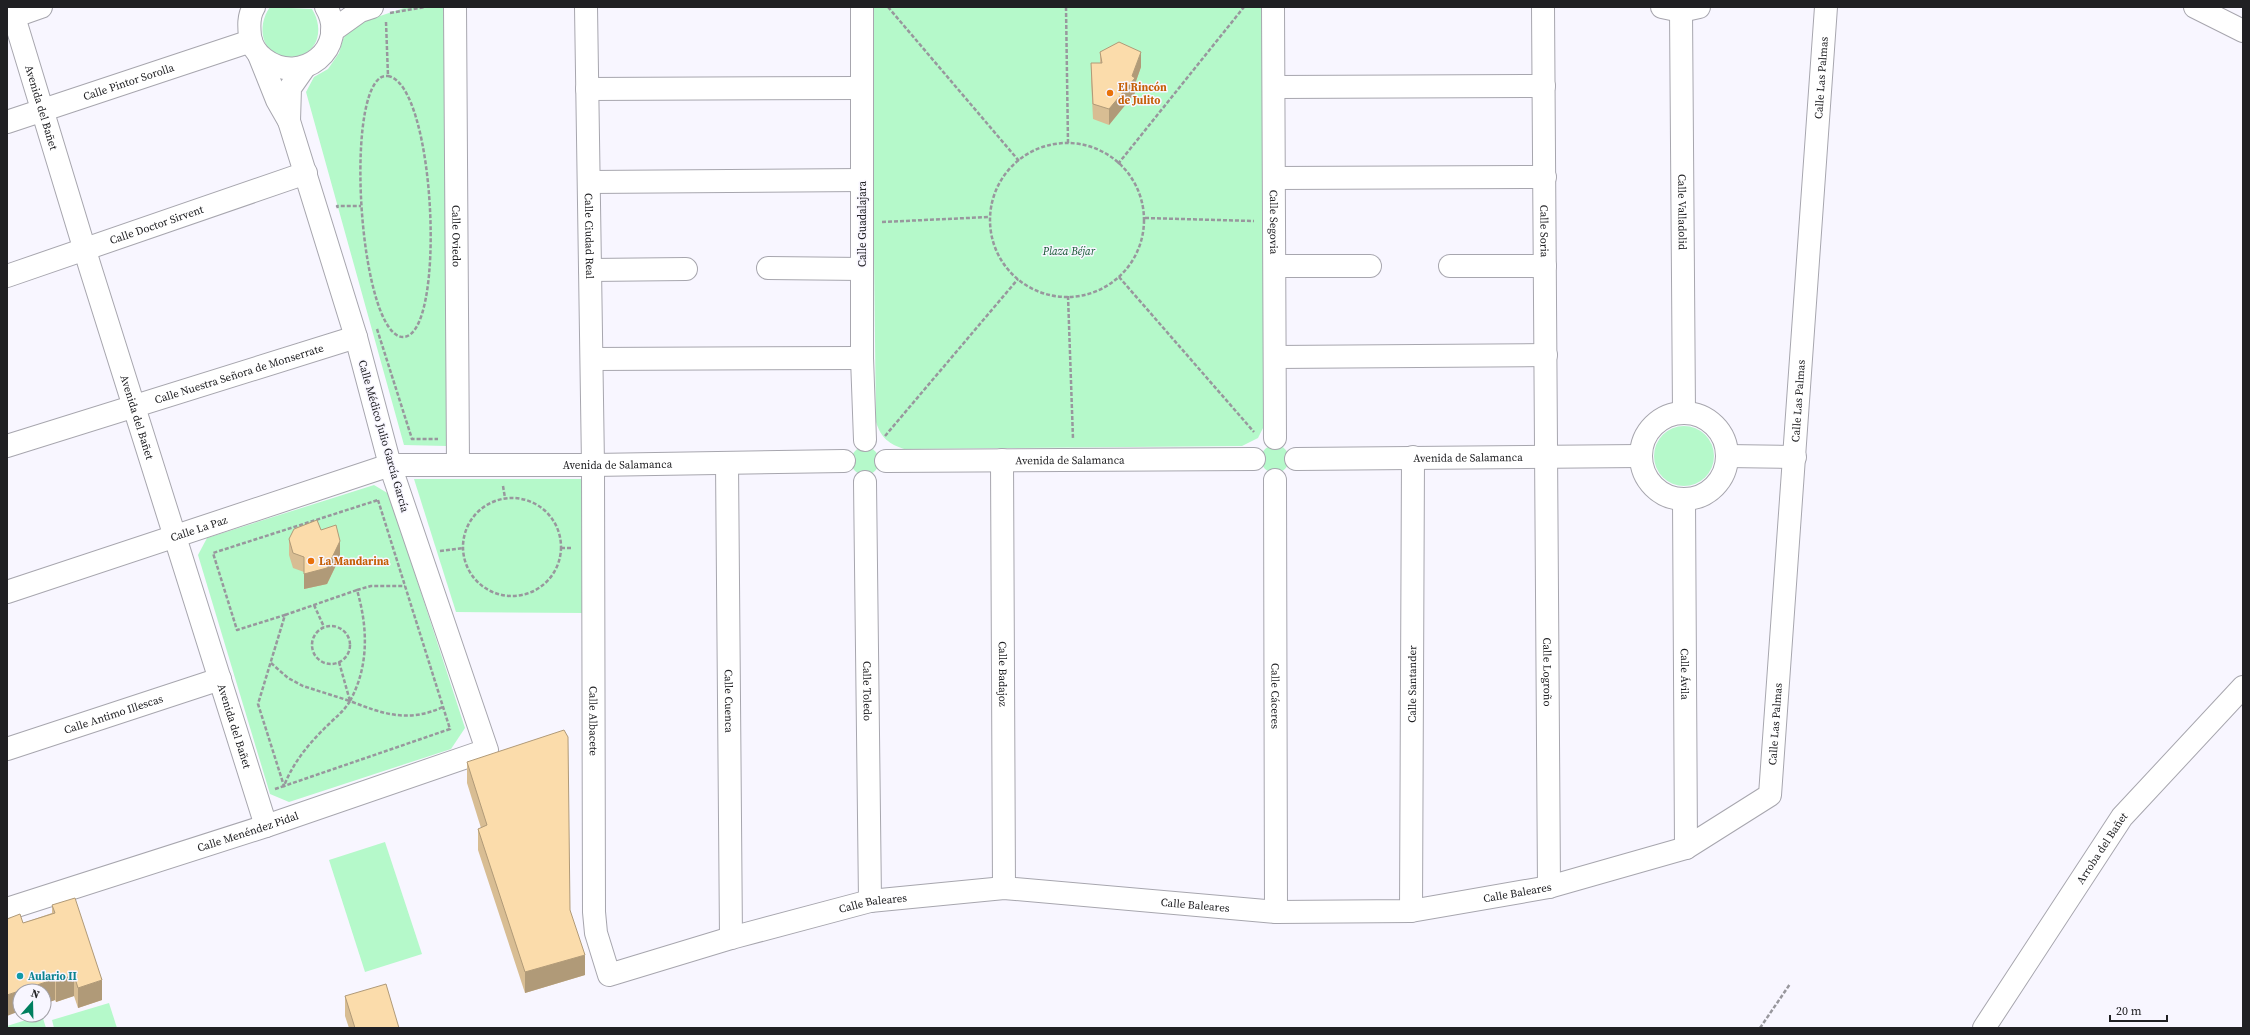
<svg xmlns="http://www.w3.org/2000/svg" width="2250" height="1035" viewBox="0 0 2250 1035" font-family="'Source Serif 4',serif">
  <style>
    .green { fill: #b5f9ca }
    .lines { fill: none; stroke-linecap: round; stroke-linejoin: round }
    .minor-casing { stroke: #a7a6ae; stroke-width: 24 }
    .path { stroke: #98979d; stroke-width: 2.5; stroke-dasharray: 4 2; stroke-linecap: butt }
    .minor { stroke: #fff; stroke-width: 22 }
    .wall { fill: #d8bd93 }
    .shaded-wall { fill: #b09a78 }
    .building { fill: #fbdcab; stroke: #b09a78 }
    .food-dot { fill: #e8710a; stroke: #f8f6ff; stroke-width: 1.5 }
    .culture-dot { fill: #0f9aa8; stroke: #f8f6ff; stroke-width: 1.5 }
    .labels { text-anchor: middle; stroke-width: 3; stroke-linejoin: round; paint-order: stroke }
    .street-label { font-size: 11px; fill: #202023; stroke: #f8f6ff }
    .food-label { font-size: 11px; font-weight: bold; fill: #c56008; stroke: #f8f6ff; text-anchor: start }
    .park-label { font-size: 11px; font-style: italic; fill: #155733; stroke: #f8f6ff }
    .culture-label { font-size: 11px; font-weight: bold; fill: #0d838f; stroke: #f8f6ff; text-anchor: start }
  </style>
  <rect width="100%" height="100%" fill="#f8f6ff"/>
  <!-- green -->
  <g class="green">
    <path d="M270 7 312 9C325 30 318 57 289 57 261 57 256 26 270 7Z"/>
    <polygon points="407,7 445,7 447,446 404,445 306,92 314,77 328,69 339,53 343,39 353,25"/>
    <path d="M871 7H1264L1266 422 1258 438 1242 446 904 449C889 444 881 438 876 422Z"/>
    <circle cx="1684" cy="456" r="30"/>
    <circle cx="1275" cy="459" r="14"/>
    <circle cx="865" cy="461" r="14"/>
    <polygon points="414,479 587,479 585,613 456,612"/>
    <polygon points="374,485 389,494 465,728 451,749 289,802 270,794 198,555 207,538"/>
    <polygon points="385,842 422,954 365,972 329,860"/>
    <polygon points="109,1003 117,1028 54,1028 52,1020"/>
    <polygon points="42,1015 46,1028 7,1028 7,1026"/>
  </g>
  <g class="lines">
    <!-- minor casing -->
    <g class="minor-casing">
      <g id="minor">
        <path id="s1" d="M11 7 90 267 266 826"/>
        <path d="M254 7C248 16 249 27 250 36 251 45 257 54 264 59 301 87 350 48 326 7"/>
        <path id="s2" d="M455 7 458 464"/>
        <path id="s3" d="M586 7 593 465 594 912 596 933 609 975 731 938 870 901 1004 888 1276 912 1411 911 1549 887 1686 848 1770 795 1826 7"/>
        <polyline points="862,7 862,358 865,440"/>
        <path id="s4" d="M1273 7 1275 438"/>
        <path id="s5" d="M1543 7 1549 887"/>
        <polyline points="1662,7 1681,11 1699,7"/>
        <polyline points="2195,7 2243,31"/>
        <path id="s6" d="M1681 11 1684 412"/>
        <polyline points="7,19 41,7"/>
        <polyline points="332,31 360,11 372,7"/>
        <polyline points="1275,87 1544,86"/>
        <polyline points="587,89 861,88"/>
        <polyline points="289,121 290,88 304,68"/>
        <path id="s7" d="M7 122 251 41"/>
        <polyline points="1275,178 1545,177"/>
        <polyline points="589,182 862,180"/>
        <polyline points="1275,266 1370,266"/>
        <polyline points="1450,266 1545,266"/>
        <polyline points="768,268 862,269"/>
        <polyline points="590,270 686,269"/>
        <path id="s8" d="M7 276 306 173"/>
        <polyline points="1275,357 1546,355"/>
        <polyline points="592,359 862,358"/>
        <circle cx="1684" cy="456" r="43"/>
        <path id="s9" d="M7 446 356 337"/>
        <polyline points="1727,456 1795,457"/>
        <path id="s10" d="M1296 459 1640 456"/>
        <path id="s11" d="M1002 460 1004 888"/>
        <path id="s12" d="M886 461 1254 459"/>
        <path id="s13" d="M727 463 731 938"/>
        <path id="s14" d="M1275 480 1276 912"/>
        <path id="s15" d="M865 482 870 901"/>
        <path id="s16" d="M1684 500 1686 848"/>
        <path id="s17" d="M7 592 390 465H593L844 461"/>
        <path id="s18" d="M7 749 220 679"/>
        <path id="s19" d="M7 909 266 826 487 750 390 465 356 337 289 121 277 100 259 55"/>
        <path id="s20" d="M1411 911 1413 457"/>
        <path id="s21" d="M1984 1028 2122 817 2243 687"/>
      </g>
    </g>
    <!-- path -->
    <g class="path">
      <polyline points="888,7 1019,161"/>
      <polyline points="1066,7 1068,143"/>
      <polyline points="390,13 425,7"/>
      <polyline points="386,22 388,76"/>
      <path d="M388 76C436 84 447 337 403 337 361 336 344 104 380 78 382 76 385 76 388 76Z"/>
      <circle cx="1067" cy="220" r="77"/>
      <polyline points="1118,164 1244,7"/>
      <polyline points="338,208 337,206 361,206"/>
      <polyline points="1145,218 1254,221"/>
      <polyline points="882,222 989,217"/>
      <polyline points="1119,277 1254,432"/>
      <polyline points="1068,296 1073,439"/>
      <polyline points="377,329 412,439 438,439"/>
      <polyline points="885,436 1018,279"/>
      <polyline points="503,486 505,498"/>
      <circle cx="512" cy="547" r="49"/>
      <polygon points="378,500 450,729 284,786 258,704 285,615 237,630 213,553"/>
      <polyline points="561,548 573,548"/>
      <polyline points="440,551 463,548"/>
      <polyline points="314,605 324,627"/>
      <polyline points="285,615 357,590"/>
      <circle cx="331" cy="645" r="19"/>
      <polyline points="339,662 350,701"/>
      <polyline points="271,663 288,678 303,686 350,701"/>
      <path d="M350 701C369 666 368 628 357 590L371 586H405"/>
      <path d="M275 789 284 786C293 762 311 741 329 724 337 716 344 711 350 701 383 714 408 723 443 707"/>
      <polyline points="1760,1028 1790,984"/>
    </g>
    <!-- minor -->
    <use href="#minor" class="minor"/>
  </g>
  <!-- wall -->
  <g class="wall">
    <polygon points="1100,52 1141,67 1135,84 1135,93 1109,125 1093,119 1091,79 1091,63 1100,63"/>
    <polygon points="321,530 340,557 327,584 304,589 304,572 293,568 289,555 289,539"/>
    <polygon points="467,762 570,910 585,975 525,993 478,850 478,829 481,828 467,783"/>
    <polygon points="52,905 102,1000 78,1008 74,996 56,1002 55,1000 44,1004 44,991 23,923 52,913"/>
    <polygon points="345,996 399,1028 349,1028 345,1016"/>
  </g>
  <!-- shaded-wall -->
  <g class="shaded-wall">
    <polygon points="1141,52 1141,67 1135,84 1135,93 1109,125 1109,109 1132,76"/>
    <polygon points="340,541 340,557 327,584 304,589 304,574"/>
    <polygon points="585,955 585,975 525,993 525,972"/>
    <polygon points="74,975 74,996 56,1002 56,981"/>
    <polygon points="55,979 55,1000 44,1004 44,991 20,991 20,1011 7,1016 7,995"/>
    <polygon points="102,980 102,1000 78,1008 78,988"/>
  </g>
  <!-- building -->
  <g class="building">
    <polygon points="1119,42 1141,52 1132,76 1135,78 1109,109 1093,104 1091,63 1102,63 1100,52"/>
    <polygon points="317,520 321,530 336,525 340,541 327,568 304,574 304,557 293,553 289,539 294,529"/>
    <polygon points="564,730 568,737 570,910 585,955 525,972 478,829 487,825 467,762"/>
    <polygon points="75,898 102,980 78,988 74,975 56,981 55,979 7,995 7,919 20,914 23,923 55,913 52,905"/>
    <polygon points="386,984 399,1028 355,1028 345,996"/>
  </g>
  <!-- markers -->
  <g class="food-dot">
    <circle cx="1110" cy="93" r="4"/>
    <circle cx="311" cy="561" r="4"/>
  </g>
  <circle class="culture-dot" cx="20" cy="976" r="4"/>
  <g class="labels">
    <!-- street labels -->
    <g class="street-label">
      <text dy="4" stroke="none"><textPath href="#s3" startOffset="2885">Calle Las Palmas</textPath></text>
      <text dy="4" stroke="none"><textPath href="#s7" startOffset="128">Calle Pintor Sorolla</textPath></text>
      <text dy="4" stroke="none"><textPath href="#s1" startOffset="105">Avenida del Bañet</textPath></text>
      <text dy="4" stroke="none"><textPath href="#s6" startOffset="201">Calle Valladolid</textPath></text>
      <text dy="4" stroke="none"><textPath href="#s4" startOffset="215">Calle Segovia</textPath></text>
      <text dy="4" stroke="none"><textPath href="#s8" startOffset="158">Calle Doctor Sirvent</textPath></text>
      <text transform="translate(862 224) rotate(-90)" y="4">Calle Guadalajara</text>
      <text dy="4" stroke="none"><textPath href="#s5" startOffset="224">Calle Soria</textPath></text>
      <text dy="4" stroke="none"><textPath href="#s2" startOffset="229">Calle Oviedo</textPath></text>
      <text dy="4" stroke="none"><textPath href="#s3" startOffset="229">Calle Ciudad Real</textPath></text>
      <text dy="4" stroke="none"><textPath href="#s9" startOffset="243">Calle Nuestra Señora de Monserrate</textPath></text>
      <text dy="4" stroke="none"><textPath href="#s3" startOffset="2561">Calle Las Palmas</textPath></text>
      <text dy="4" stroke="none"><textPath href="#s1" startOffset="429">Avenida del Bañet</textPath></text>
      <text transform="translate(384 436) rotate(74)" y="4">Calle Médico Julio García García</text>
      <text dy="4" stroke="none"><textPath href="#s10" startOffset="172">Avenida de Salamanca</textPath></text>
      <text dy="4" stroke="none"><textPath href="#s12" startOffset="184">Avenida de Salamanca</textPath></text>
      <text dy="4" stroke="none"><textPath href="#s17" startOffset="631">Avenida de Salamanca</textPath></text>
      <text dy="4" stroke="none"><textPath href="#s17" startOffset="202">Calle La Paz</textPath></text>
      <text dy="4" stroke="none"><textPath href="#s5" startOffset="665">Calle Logroño</textPath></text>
      <text dy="4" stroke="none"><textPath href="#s11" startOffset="214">Calle Badajoz</textPath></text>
      <text dy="4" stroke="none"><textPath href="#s16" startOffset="174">Calle Ávila</textPath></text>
      <text dy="4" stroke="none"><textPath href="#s20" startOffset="227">Calle Santander</textPath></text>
      <text dy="4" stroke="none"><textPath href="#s15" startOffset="209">Calle Toledo</textPath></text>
      <text dy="4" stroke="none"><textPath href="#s14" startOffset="216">Calle Cáceres</textPath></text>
      <text dy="4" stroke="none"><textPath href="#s13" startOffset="238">Calle Cuenca</textPath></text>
      <text dy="4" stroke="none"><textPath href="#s18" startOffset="112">Calle Antimo Illescas</textPath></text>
      <text dy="4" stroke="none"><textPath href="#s3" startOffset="714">Calle Albacete</textPath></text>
      <text dy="4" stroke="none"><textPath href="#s3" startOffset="2237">Calle Las Palmas</textPath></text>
      <text dy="4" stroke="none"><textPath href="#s1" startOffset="753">Avenida del Bañet</textPath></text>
      <text dy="4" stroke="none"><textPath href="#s19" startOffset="253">Calle Menéndez Pidal</textPath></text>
      <text dy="4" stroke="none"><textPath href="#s21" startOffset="215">Arroba del Bañet</textPath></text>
      <text dy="4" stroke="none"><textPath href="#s3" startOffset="1892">Calle Baleares</textPath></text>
      <text dy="4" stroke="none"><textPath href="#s3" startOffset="1244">Calle Baleares</textPath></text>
      <text dy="4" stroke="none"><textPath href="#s3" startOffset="1568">Calle Baleares</textPath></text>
    </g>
    <!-- food labels -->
    <g class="food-label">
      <text x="1118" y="91">El Rincón<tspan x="1118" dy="13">de Julito</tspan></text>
      <text x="319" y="565">La Mandarina</text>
    </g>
    <!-- park labels -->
    <g class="park-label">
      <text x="1069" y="255">Plaza Béjar</text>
    </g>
    <!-- culture labels -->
    <g class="culture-label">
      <text x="28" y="980">Aulario II</text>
    </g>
  </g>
  <!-- border -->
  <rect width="2250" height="1035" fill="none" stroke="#202023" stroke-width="16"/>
  <!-- north arrow -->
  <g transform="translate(32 1003) rotate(20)"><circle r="19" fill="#f8f6ff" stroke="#a2a0a7"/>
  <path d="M0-3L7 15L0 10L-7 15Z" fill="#007f5f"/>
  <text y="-6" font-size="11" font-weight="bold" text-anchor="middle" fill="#202023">N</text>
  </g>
  <!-- scale -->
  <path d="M2110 1015v6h57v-6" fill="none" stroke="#202023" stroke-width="2"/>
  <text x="2116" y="1015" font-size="12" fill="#202023" stroke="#f8f6ff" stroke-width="3" paint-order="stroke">20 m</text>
</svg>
